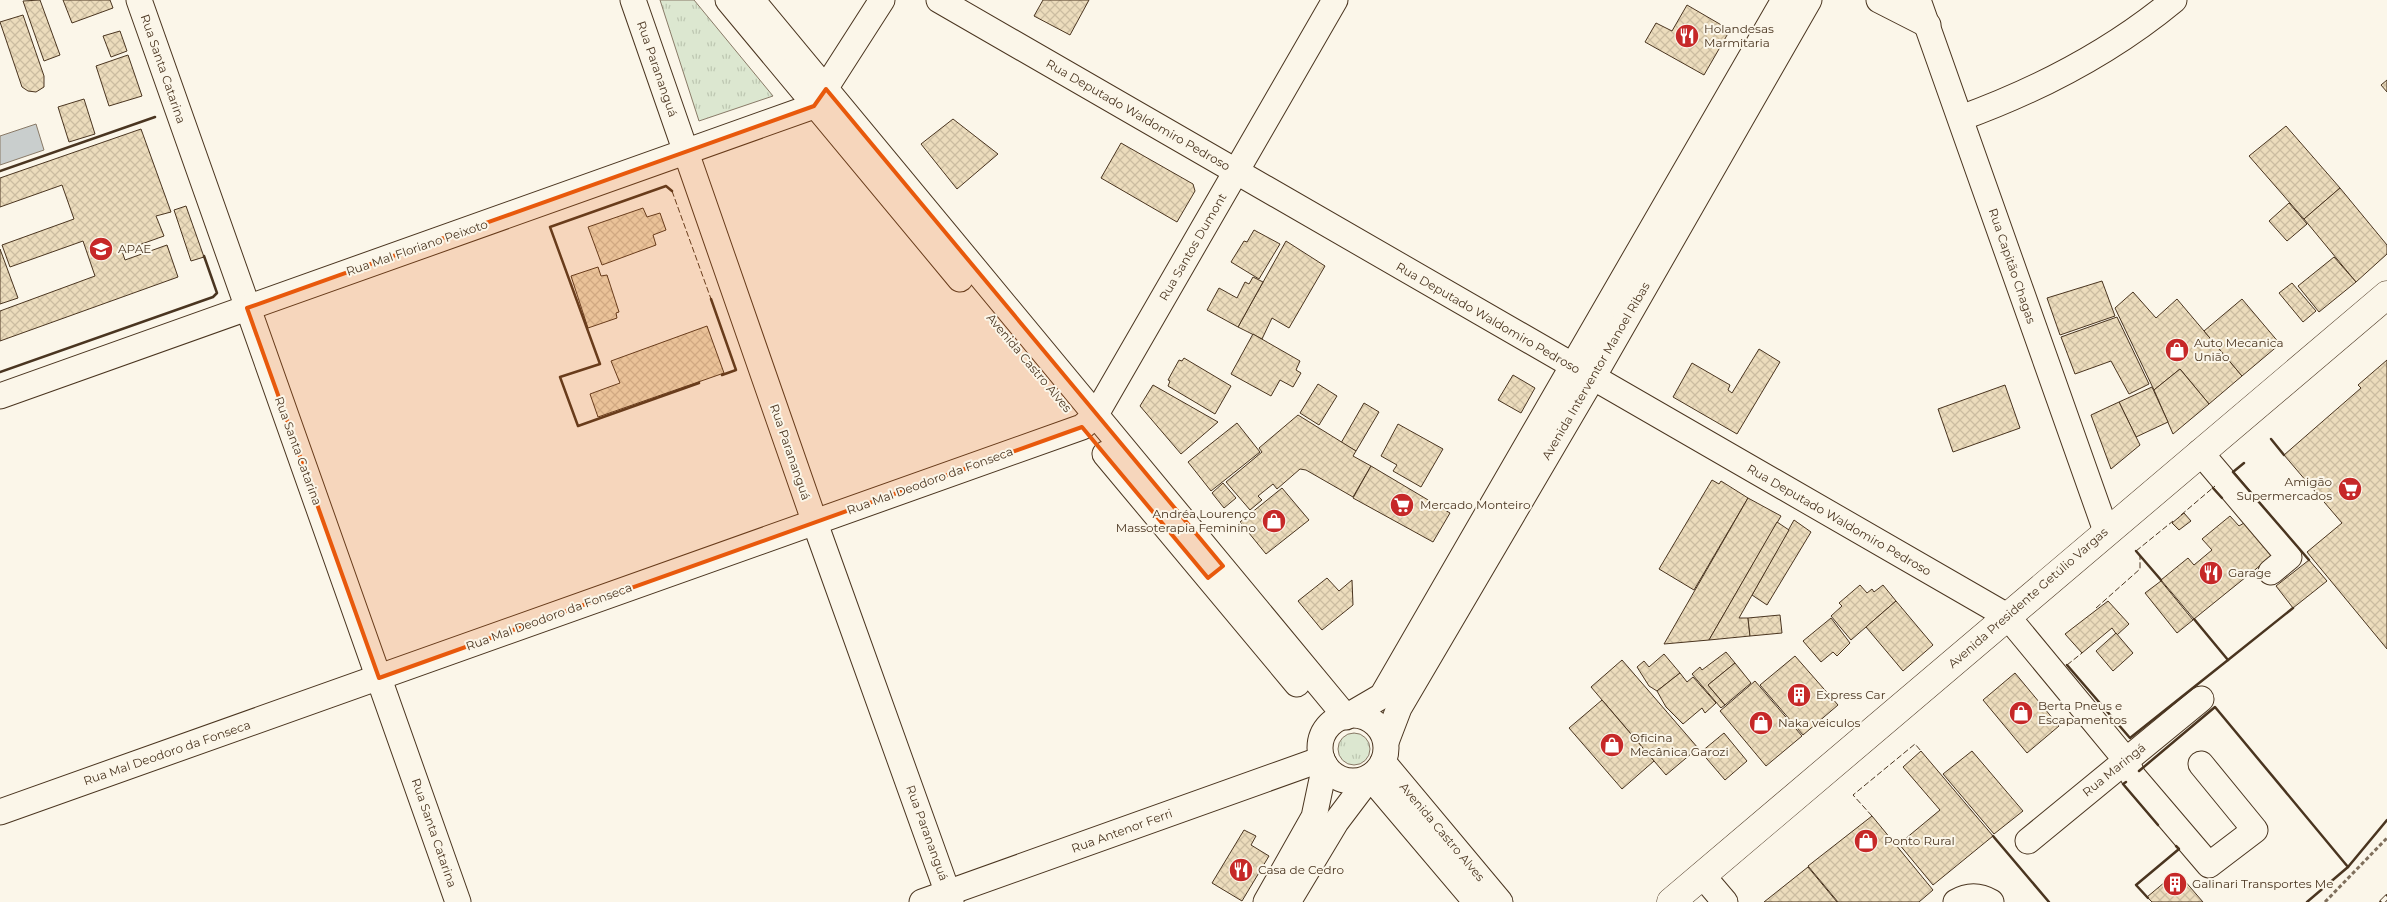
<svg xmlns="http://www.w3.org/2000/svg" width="2387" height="902" viewBox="0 0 2387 902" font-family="Montserrat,sans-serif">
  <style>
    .grass { fill: url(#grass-tufts); stroke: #887966 }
    .water { fill: #c9cecd; stroke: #887966 }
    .building { fill: url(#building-cross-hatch); stroke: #4a3520 }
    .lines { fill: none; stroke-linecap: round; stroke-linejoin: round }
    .minor-casing { stroke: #4a3520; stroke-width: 27 }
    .major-casing { stroke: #4a3520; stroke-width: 29 }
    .path { stroke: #7f6f5c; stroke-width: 3; stroke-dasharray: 4 2.5; stroke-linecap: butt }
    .minor { stroke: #fbf6e9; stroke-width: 25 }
    .major { stroke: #fbf6e9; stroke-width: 28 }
    .rail-casing { stroke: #4a3520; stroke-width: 5.5 }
    .rail { stroke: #fbf6e9; stroke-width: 4; stroke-dasharray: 11; stroke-linecap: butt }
    .fence { stroke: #4a3520; stroke-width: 1; stroke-dasharray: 6 2.5; stroke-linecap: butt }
    .wall { stroke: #4a3520; stroke-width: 2.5 }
    .marked { fill: #e8590c; fill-opacity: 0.2; stroke: #e8590c; stroke-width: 4; stroke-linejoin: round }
    .labels { text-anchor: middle; stroke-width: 4; stroke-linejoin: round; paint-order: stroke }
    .poi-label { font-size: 12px; fill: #4a3520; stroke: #fbf6e9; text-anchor: start }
    .street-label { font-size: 12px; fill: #4a3520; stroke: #fbf6e9 }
  </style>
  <defs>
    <pattern id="grass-tufts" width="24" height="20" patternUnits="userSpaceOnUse" patternTransform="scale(1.25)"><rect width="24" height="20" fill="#dce7d0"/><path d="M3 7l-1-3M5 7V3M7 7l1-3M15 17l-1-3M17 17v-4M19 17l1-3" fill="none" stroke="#bec7b2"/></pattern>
    <pattern id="building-cross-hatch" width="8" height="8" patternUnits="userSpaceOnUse" patternTransform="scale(1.25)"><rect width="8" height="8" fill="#ecdcbc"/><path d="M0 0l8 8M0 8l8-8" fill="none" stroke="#ccbda1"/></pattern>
  </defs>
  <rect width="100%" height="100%" fill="#fbf6e9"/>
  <!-- grass -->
  <g class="grass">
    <polygon points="660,0 694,0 773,96 699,121"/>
    <circle cx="1354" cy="749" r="16"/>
  </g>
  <!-- water -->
  <polygon class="water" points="36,124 44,150 0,165 0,136"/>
  <!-- building -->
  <g class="building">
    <polygon points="40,0 60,55 44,61 23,1"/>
    <polygon points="63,0 110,0 113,8 72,23"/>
    <polygon points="1043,0 1089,0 1070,35 1034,16"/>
    <polygon points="1687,5 1730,30 1704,75 1645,42 1656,23 1672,31"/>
    <polygon points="23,15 44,76 44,87 36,92 28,91 22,87 0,22"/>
    <polygon points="120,31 127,51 111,57 103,36"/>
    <polygon points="128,55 142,96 109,106 96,66"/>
    <polygon points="2387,80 2387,92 2381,85"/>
    <polygon points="84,99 95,134 69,142 58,107"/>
    <polygon points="953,119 998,154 957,189 921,144"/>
    <polygon points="2286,126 2340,188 2304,219 2249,156"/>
    <polygon points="141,129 171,212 156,216 164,236 122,251 125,260 167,245 178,277 0,341 0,311 95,276 83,241 10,267 2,245 74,219 62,185 0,207 0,178"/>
    <polygon points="1121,143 1193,184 1195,191 1177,222 1101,178"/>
    <polygon points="2340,188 2387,245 2387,254 2356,282 2304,219"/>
    <polygon points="2289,203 2307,224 2287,241 2269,221"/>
    <polygon points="186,206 204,257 191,261 174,210"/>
    <polygon points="643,208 647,217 660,213 666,230 653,235 656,245 602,265 588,227"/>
    <polygon points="1254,230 1280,244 1259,279 1231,262 1244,241 1247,242"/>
    <polygon points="1286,241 1325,266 1289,328 1272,318 1262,339 1238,327"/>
    <polygon points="0,249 18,298 0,304"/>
    <polygon points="2334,257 2356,282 2319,312 2298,286"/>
    <polygon points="598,267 601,276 607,275 619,312 616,313 617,318 588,328 571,276"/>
    <polygon points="1253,277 1263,282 1238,327 1207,310 1219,288 1237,298 1245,282 1249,284"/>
    <polygon points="2102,281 2115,316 2060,335 2047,298"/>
    <polygon points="2292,283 2316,311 2303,322 2279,293"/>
    <polygon points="2133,292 2156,318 2177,299 2242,376 2209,404 2180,369 2154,390 2115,308"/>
    <polygon points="2242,299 2280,344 2242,376 2204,331"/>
    <polygon points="2117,317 2149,384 2129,394 2111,361 2075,374 2061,337"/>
    <polygon points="707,326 724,373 598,417 590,394 620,383 611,361"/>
    <polygon points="1253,334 1300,361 1296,370 1301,373 1293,387 1280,380 1271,396 1231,374"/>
    <polygon points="1759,349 1780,362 1737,434 1673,397 1692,363 1730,385 1728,390 1732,393"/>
    <polygon points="1184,358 1231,386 1215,414 1168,386 1170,381 1168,380 1179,360 1182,361"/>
    <polygon points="2387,360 2387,649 2307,552 2342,523 2284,455 2361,388 2358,385"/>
    <polygon points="2180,369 2209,404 2173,434 2154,390"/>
    <polygon points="1513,375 1535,388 1521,413 1498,400"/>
    <polygon points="1318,384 1337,396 1319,425 1300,413"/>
    <polygon points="1153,385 1218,422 1181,454 1140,406"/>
    <polygon points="2005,385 2020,428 1953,452 1938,409"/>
    <polygon points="2152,387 2168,422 2136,437 2119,402"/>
    <polygon points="2119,402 2140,445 2111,469 2091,415"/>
    <polygon points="1364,403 1379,412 1356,451 1341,443"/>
    <polygon points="1298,415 1356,451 1353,456 1371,466 1353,497 1306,470 1300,469 1277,489 1273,484 1258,496 1262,500 1250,510 1226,482 1262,452 1259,448"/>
    <polygon points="1237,423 1260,452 1211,491 1188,462"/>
    <polygon points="1398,424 1443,449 1421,487 1393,471 1397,465 1381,456"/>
    <polygon points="1371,466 1450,513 1433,542 1353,498"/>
    <polygon points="1712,480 1719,484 1721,481 1748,498 1694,590 1659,569"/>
    <polygon points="1223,483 1236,498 1224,508 1212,493"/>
    <polygon points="1282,488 1309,520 1266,554 1240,522"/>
    <polygon points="1748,498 1781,516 1709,640 1664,644"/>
    <polygon points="2184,513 2191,521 2179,530 2172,523"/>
    <polygon points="2230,516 2239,526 2244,523 2272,556 2194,619 2161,580 2188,558 2194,565 2212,550 2202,539"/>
    <polygon points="1794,520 1811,532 1767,605 1752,595"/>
    <polygon points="1777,522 1789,530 1739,618 1748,618 1750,636 1709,640"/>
    <polygon points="2309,560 2327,581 2293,608 2276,586"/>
    <polygon points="1327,578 1339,591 1352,580 1353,605 1322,630 1298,601"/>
    <polygon points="2161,581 2193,620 2177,633 2145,593"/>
    <polygon points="1860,585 1867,593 1872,589 1874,592 1883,585 1896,601 1851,640 1831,616 1842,606 1839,603"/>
    <polygon points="1896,601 1933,645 1903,671 1866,627"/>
    <polygon points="2108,601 2129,624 2117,635 2112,628 2082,653 2065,634"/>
    <polygon points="1780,615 1782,633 1750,636 1748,618"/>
    <polygon points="1831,618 1850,643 1837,656 1833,652 1821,662 1803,641"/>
    <polygon points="2116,633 2133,653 2113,671 2096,651"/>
    <polygon points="1726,652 1735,663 1708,685 1725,705 1721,708 1692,674 1700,667 1702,670"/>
    <polygon points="1664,654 1680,673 1657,691 1649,686 1637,667 1644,661 1649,667"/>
    <polygon points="1795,656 1838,705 1803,735 1760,685"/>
    <polygon points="1622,660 1698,748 1666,775 1591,687"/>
    <polygon points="1735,663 1751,683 1725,705 1708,685"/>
    <polygon points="1680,673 1687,682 1693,677 1716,703 1705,713 1702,708 1683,724 1666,707 1657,691"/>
    <polygon points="2015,673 2059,726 2027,753 1983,700"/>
    <polygon points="1755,681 1802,736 1766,766 1720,711"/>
    <polygon points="1602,700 1654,761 1622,789 1569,728"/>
    <polygon points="1724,733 1747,761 1725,780 1701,752"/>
    <polygon points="1921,751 1993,836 1933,885 1899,844 1940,810 1903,767"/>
    <polygon points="1972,751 2023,811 1994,834 1943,774"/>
    <polygon points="1872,816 1933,890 1919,902 1838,902 1808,866"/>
    <polygon points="1244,830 1256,836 1251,845 1269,856 1242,901 1212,883"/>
    <polygon points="1808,867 1837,902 1764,902"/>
    <polygon points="2177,872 2203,902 2152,902 2147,897"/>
  </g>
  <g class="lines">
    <!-- minor casing -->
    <g class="minor-casing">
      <g id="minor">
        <polyline points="139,0 458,902"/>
        <polyline points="633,0 815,523 951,902"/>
        <polyline points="728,0 960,279"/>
        <polyline points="752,0 1346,717 1382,696 1784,0"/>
        <polyline points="939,0 2007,616 2126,760 2133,776 2209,865 2255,830 2201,764"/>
        <polyline points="1879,0 1928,25"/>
        <polyline points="1918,0 2106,531"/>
        <path d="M1961 118C2038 90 2110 53 2174 0"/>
        <polyline points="0,396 814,106 882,0"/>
        <polyline points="2200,452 2289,557 2271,572"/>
        <polyline points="1105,454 1297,684"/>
        <circle cx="1353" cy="748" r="33"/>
        <polyline points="1386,742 1399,708 1592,379 1809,0"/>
        <polyline points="1383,762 1500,902"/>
        <polyline points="0,812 1082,427 1095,416 1335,0"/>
        <polyline points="2028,841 2201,699"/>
        <polyline points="1702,875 1725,902"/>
        <polyline points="922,902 1322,759"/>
        <polyline points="1266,902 1314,817 1325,765"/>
        <polyline points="1288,902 1336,822 1370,777 1476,902"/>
        <path d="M1956 902C1968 895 1979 895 1991 902"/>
      </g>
    </g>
    <!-- major casing -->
    <g class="major-casing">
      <polyline id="major" points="1671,902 2387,295"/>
    </g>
    <!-- path -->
    <polyline class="path" points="2325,902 2387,838"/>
    <!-- minor -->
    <use href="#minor" class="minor"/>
    <!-- major -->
    <use href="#major" class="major"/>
    <!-- rail casing -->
    <g class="rail-casing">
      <polyline id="rail" points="2382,902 2387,897"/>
    </g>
    <!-- rail -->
    <use href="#rail" class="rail"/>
    <!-- fence -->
    <g class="fence">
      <polyline points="672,191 711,299"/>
      <polyline points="2181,515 2215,486"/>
      <polyline points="2136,551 2173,521"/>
      <polyline points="2096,608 2140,569 2140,556"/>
      <polyline points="2067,665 2082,653"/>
      <polyline points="1872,816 1853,795 1915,744 1921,751"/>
    </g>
    <!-- wall -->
    <g class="wall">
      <polyline points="0,171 155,117"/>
      <polyline points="672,191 666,186 550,227 600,364 560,377 578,426 699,383"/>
      <polyline points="711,299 736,370 722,375"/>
      <polyline points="0,372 213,297 217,293 204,256"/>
      <polyline points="2271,439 2284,455"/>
      <polyline points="2244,463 2233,472 2309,560"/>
      <polyline points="2213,488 2222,498"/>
      <polyline points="2136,551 2161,580"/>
      <polyline points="2228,660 2293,608"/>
      <polyline points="2067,665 2130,738 2228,660 2194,619"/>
      <polyline points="2139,771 2215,707 2348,867 2307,902"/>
      <polyline points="2126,782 2123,784 2158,825"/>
      <polyline points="1993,836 2049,902"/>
      <polyline points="2348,867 2387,820"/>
      <polyline points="2148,898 2136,885 2179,849 2176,846"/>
    </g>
  </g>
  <!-- marked area -->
  <path class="marked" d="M826 89 1223 566 1208 578 1082 427 379 678 247 308 814 106Z"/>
  <!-- icons -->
  <defs>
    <g id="restaurant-disc" transform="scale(1.25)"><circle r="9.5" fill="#c62828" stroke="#fbf6e9"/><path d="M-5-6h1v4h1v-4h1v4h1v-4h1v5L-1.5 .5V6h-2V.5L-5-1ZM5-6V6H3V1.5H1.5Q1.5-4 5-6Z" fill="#fff"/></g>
    <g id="school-disc" transform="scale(1.25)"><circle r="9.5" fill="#c62828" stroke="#fbf6e9"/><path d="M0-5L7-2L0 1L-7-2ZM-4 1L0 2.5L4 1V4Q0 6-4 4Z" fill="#fff"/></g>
    <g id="shop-disc" transform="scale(1.25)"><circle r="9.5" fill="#c62828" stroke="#fbf6e9"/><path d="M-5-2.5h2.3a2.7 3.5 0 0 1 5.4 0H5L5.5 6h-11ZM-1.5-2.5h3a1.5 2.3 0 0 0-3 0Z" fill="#fff"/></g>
    <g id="supermarket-disc" transform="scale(1.25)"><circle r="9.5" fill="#c62828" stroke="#fbf6e9"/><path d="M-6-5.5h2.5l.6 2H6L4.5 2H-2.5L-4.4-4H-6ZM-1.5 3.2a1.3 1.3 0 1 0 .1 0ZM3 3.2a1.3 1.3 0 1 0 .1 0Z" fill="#fff"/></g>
    <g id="building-disc" transform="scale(1.25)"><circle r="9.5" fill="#c62828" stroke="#fbf6e9"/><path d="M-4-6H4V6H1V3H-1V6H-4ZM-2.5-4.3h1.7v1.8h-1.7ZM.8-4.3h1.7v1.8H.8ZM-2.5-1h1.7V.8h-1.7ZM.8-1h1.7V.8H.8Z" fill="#fff"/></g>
  </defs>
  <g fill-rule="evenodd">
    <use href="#restaurant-disc" x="1687" y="36"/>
    <use href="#school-disc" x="101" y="249"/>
    <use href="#shop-disc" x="2177" y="350"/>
    <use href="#supermarket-disc" x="2350" y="489"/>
    <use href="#supermarket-disc" x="1402" y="505"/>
    <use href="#shop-disc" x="1274" y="521"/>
    <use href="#restaurant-disc" x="2211" y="573"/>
    <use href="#building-disc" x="1799" y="695"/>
    <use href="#shop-disc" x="2021" y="713"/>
    <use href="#shop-disc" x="1761" y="723"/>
    <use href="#shop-disc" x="1612" y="745"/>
    <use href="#shop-disc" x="1866" y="841"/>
    <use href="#restaurant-disc" x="1241" y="870"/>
    <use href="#building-disc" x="2175" y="884"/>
  </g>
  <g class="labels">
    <!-- poi labels -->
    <g class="poi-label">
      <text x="1704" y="33">Holandesas<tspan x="1704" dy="14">Marmitaria</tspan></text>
      <text x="118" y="253">APAE</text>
      <text x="2194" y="347">Auto Mecanica<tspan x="2194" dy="14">União</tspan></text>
      <text x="2332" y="486" text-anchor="end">Amigão<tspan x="2332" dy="14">Supermercados</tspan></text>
      <text x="1420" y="509">Mercado Monteiro</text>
      <text x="1256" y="518" text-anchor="end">Andréa Lourenço<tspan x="1256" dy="14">Massoterapia Feminino</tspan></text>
      <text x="2228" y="577">Garage</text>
      <text x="1816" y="699">Express Car</text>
      <text x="2038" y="710">Berta Pneus e<tspan x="2038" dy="14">Escapamentos</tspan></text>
      <text x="1778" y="727">Naka veiculos</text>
      <text x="1630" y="742">Oficina<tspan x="1630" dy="14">Mecânica Garozi</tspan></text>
      <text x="1884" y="845">Ponto Rural</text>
      <text x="1258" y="874">Casa de Cedro</text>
      <text x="2192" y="888">Galinari Transportes Me</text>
    </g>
    <!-- street labels -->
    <g class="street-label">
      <text transform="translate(163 69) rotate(71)" y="4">Rua Santa Catarina</text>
      <text transform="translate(657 69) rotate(71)" y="4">Rua Parananguá</text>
      <text transform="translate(1138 115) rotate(30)" y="4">Rua Deputado Waldomiro Pedroso</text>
      <text transform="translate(1193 247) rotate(-60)" y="4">Rua Santos Dumont</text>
      <text transform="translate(417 248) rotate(-19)" y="4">Rua Mal Floriano Peixoto</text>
      <text transform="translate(2012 266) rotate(71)" y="4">Rua Capitão Chagas</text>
      <text transform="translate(1488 318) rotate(30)" y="4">Rua Deputado Waldomiro Pedroso</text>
      <text transform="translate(1029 363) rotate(50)" y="4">Avenida Castro Alves</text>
      <text transform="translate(1596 371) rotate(-60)" y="4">Avenida Interventor Manoel Ribas</text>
      <text transform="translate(298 451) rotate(70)" y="4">Rua Santa Catarina</text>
      <text transform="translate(790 452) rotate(71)" y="4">Rua Parananguá</text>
      <text transform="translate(930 481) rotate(-20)" y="4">Rua Mal Deodoro da Fonseca</text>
      <text transform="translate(1839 520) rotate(30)" y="4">Rua Deputado Waldomiro Pedroso</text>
      <text transform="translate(2028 598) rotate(-41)" y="4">Avenida Presidente Getúlio Vargas</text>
      <text transform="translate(549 617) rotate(-20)" y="4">Rua Mal Deodoro da Fonseca</text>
      <text transform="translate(167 753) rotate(-19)" y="4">Rua Mal Deodoro da Fonseca</text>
      <text transform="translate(2114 770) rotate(-39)" y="4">Rua Maringá</text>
      <text transform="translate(1122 831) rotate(-20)" y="4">Rua Antenor Ferri</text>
      <text transform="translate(1442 832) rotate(50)" y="4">Avenida Castro Alves</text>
      <text transform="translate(434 833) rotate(71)" y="4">Rua Santa Catarina</text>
      <text transform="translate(927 833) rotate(70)" y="4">Rua Parananguá</text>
    </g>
  </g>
</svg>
